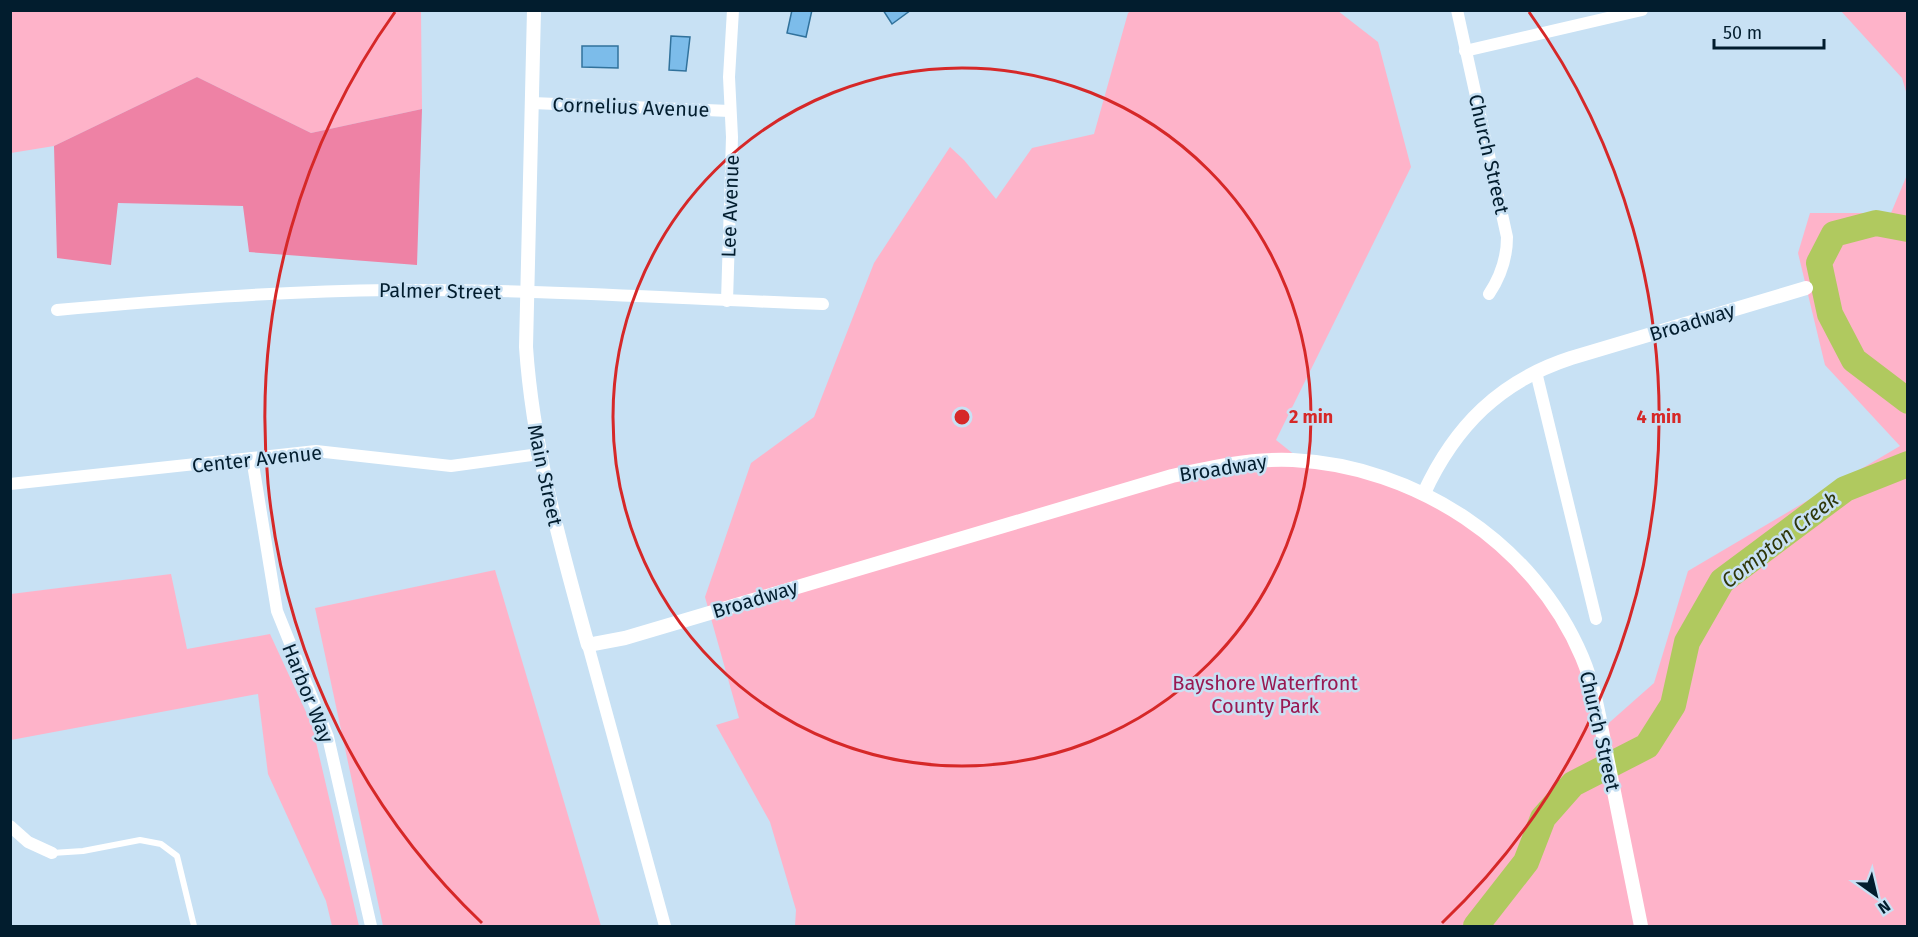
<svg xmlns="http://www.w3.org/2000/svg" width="1918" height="937" viewBox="0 0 1918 937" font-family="'Fira Sans',sans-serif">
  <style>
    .green { fill: #feb3c9 }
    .forest { fill: #ee82a5 }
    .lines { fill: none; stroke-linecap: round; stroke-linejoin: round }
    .river { stroke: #b0c95f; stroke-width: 26 }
    .building { fill: #7cbcea; stroke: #31729c; stroke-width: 1.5 }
    .service { stroke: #fff; stroke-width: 6 }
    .minor { stroke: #fff; stroke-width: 12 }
    .tertiary { stroke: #fff; stroke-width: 14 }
    .ring { fill: none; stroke: #d62828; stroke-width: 3 }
    .labels { text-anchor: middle; stroke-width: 5; stroke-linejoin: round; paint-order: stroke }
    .street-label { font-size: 20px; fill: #021d2e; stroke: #c8e1f4 }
    .park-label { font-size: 20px; fill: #991952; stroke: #c8e1f4 }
    .water-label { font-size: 21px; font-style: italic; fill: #2e370a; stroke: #c8e1f4 }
    .centre { fill: #d62828; stroke: #c8e1f4; stroke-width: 3 }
    .ring-label { font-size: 18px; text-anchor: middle; font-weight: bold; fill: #d62828; stroke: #c8e1f4; stroke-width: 5; stroke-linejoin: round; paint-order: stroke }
  </style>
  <rect width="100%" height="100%" fill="#c8e1f4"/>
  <!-- green -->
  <g class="green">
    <polygon points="11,11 421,11 422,109 311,133 197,77 54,146 11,153"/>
    <polygon points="1131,11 1338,11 1378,42 1411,167 1276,440 1306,464 1345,467 1470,521 1549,599 1597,705 1602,729 1654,683 1688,571 1900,446 1825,365 1798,253 1810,213 1891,213 1907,175 1907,926 795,926 796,910 770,822 716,725 739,718 705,597 751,463 814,417 874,263 950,147 964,160 996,199 1032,148 1094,134 1128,13"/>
    <polygon points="1841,11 1907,11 1907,95 1902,78"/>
    <polygon points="495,570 601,926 383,926 315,608"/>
    <polygon points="171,574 187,649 270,634 312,725 359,926 332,926 326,901 268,774 258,694 11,740 11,594"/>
  </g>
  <!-- forest -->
  <polygon class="forest" points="197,77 311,133 422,109 417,265 249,252 243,206 118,203 111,265 57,258 54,146"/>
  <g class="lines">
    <!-- river -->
    <g class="river">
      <polyline points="1908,229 1876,223 1834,234 1819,263 1830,314 1854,360 1908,401"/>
      <polyline points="1476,926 1526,862 1543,818 1573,784 1647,746 1673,705 1687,642 1722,581 1845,489 1908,464"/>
    </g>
  </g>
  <!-- building -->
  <g class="building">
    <polygon points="792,10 812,10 806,37 787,33"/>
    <polygon points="883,10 911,10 892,24"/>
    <polygon points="671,36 690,37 686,71 669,70"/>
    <polygon points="582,46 618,46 618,68 582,67"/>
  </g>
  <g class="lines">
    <!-- service -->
    <polyline class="service" points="52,853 83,851 140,840 161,844 177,856 194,926"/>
    <!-- minor -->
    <g class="minor">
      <path d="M1457 10 1507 237C1507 259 1501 276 1489 294"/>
      <polyline points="1465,51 1642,10"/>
      <polyline points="532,103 730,111"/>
      <polyline points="727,301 732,137 729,77 733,10"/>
      <path d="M57 310C168 300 280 291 392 290 536 289 680 299 823 304"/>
      <polyline points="1536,372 1596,619"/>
      <polyline points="252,458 277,611 328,737 371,926"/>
      <polyline points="10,484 316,451 451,466 539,454"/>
      <polyline points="588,645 665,926"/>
      <polyline points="10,826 28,842 52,853"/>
    </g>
    <!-- tertiary -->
    <g class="tertiary">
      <path d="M534 10 526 347C533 450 561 547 588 645L625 638 1172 476C1212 467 1252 458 1293 460 1415 466 1534 543 1582 657 1596 690 1601 727 1608 762 1619 817 1630 872 1641 926"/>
      <path d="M1424 493C1455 426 1500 381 1571 358L1806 288"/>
    </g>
  </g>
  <!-- distance rings -->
  <g class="ring">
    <circle cx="962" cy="417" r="349"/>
    <path d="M482 923A697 697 0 0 1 395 12M1529 12A697 697 0 0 1 1442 923"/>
  </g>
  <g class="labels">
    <!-- street labels -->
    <g class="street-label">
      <text transform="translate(631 107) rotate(2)" y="7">Cornelius Avenue</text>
      <text transform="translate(1489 154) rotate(77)" y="7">Church Street</text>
      <text transform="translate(730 206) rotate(-88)" y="7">Lee Avenue</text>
      <text transform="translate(440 291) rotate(1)" y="7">Palmer Street</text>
      <text transform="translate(1692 322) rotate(-17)" y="7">Broadway</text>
      <text transform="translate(257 459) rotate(-6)" y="7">Center Avenue</text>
      <text transform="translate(1223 468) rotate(-9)" y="7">Broadway</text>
      <text transform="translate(545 475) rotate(78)" y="7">Main Street</text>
      <text transform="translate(755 599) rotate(-17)" y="7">Broadway</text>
      <text transform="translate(308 693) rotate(68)" y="7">Harbor Way</text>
      <text transform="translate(1600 731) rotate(77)" y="7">Church Street</text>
    </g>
    <!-- park labels -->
    <g class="park-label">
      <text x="1265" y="690">Bayshore Waterfront<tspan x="1265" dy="23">County Park</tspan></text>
    </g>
    <!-- water labels -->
    <g class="water-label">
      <text transform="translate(1780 540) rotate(-38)" y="7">Compton Creek</text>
    </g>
  </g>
  <circle cx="962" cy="417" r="9" class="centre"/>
  <g class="ring-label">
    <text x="1311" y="423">2 min</text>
    <text x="1659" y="423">4 min</text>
  </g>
  <!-- border -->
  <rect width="1918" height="937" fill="none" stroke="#021d2e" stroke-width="24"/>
  <!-- north arrow -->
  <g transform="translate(1876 895) rotate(146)" stroke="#c8e1f4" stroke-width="4.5" paint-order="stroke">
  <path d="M0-4.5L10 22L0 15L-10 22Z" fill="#021d2e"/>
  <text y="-9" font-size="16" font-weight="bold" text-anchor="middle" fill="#021d2e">N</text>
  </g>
  <!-- scale -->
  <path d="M1714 39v9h110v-9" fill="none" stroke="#021d2e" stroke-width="3"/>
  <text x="1723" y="39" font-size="18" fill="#021d2e" stroke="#c8e1f4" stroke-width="4.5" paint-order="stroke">50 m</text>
</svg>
